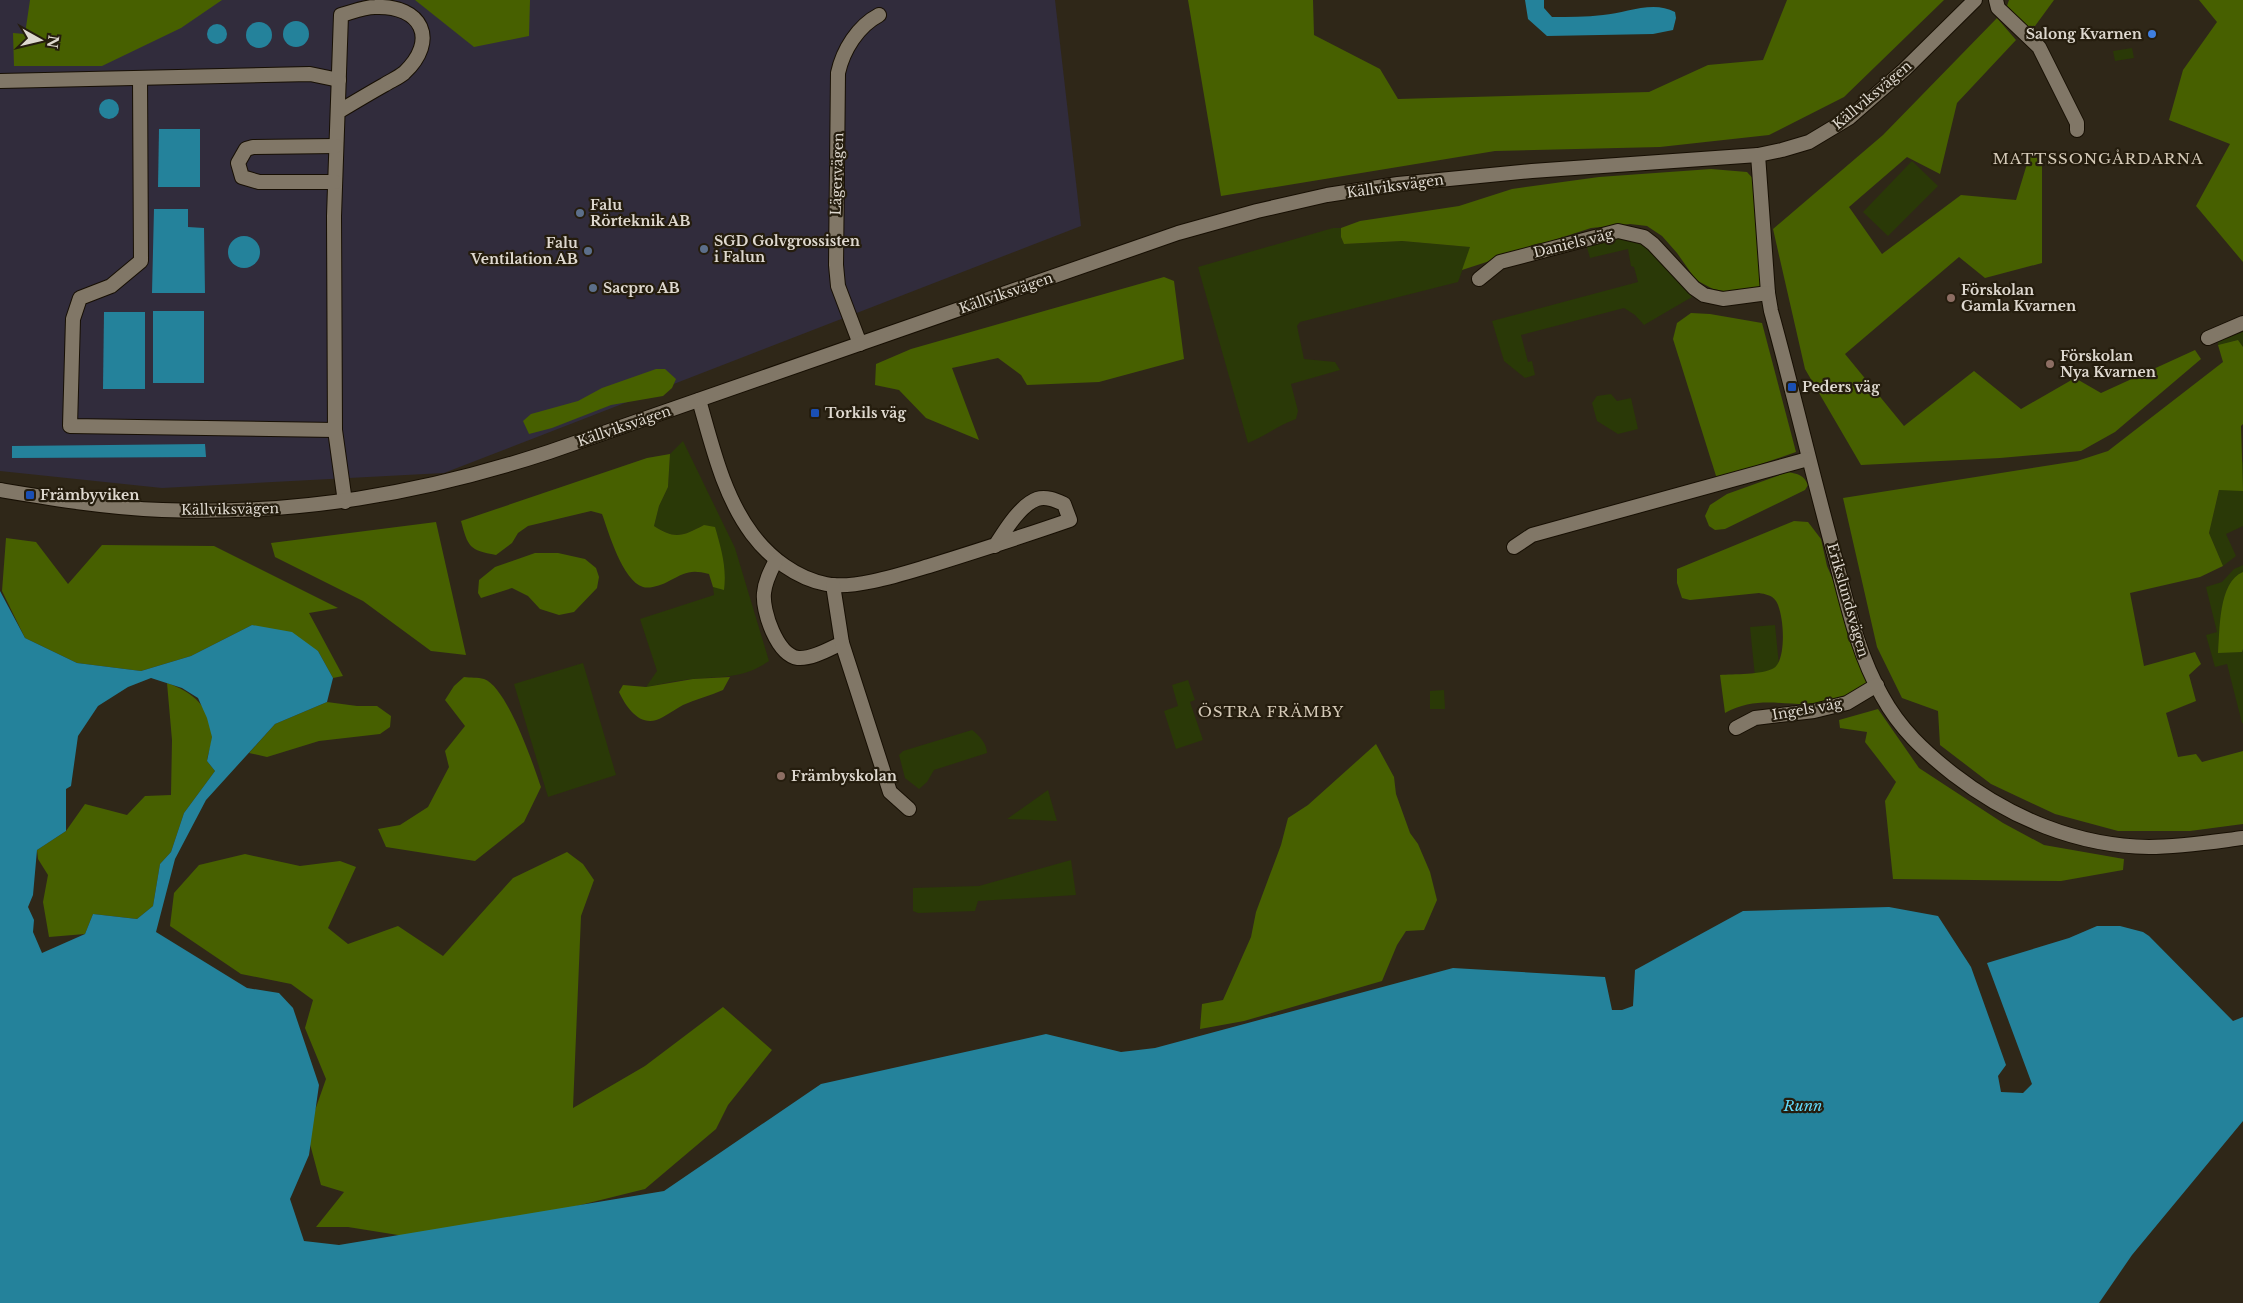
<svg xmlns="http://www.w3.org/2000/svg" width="2243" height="1303" viewBox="0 0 2243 1303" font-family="'Libre Baskerville',serif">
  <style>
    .industrial { fill: #312c3c }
    .green { fill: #2a3907 }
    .forest { fill: #476000 }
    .water { fill: #24829b; fill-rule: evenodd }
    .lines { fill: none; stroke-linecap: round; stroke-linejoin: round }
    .minor-casing { stroke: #170f03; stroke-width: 16 }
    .tertiary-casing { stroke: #170f03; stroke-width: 16 }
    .minor { stroke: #817767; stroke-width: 14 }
    .tertiary { stroke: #817767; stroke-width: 14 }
    .shop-dot { fill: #3f7fe0; stroke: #251d0e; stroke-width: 2 }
    .service-dot { fill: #5c6f8a; stroke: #251d0e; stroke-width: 2 }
    .education-dot { fill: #8d6e63; stroke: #251d0e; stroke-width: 2 }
    .transit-dot { fill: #1a4fb4; stroke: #251d0e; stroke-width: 2 }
    .labels { text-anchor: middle; stroke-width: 4.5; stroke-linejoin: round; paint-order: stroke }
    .poi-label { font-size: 14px; font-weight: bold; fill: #ded8cf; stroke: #251d0e; text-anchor: start }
    .street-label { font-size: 14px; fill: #ded8cf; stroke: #251d0e }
    .neighbourhood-label { font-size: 15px; letter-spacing: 1px; fill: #d4c9b7; stroke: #251d0e }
    .water-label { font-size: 15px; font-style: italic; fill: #62d8fa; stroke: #251d0e }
  </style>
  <rect width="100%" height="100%" fill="#2f2718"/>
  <!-- industrial -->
  <polygon class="industrial" points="0,0 1055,0 1081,226 444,473 162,488 0,471"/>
  <!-- green -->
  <g class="green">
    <polygon points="2132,48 2134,58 2115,61 2113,51"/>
    <polygon points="1912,161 1938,186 1888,236 1863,212"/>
    <path d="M1333 228H1341V237L1344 244 1402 241 1471 247 1458 282 1300 322 1297 326 1304 359 1335 362 1340 370 1291 384 1298 411 1296 419C1279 425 1265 436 1248 443L1198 267Z"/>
    <polygon points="1618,237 1637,240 1647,247 1692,297 1644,325 1635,315 1624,308 1521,335 1528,362 1532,361 1535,375 1525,378 1504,361 1492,321 1638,282 1634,267 1631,266 1628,249 1590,258 1586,244"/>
    <polygon points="2243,331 2243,347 2238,340 2218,345 2218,339"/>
    <polygon points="1611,394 1617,401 1631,398 1638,429 1618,434 1597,421 1592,403 1597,396"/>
    <path d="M683 441 735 548 769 661C743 679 723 676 693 679 678 680 662 684 646 687L657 671 640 619 714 595 713 587 724 589 704 525C683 536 675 540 654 526L659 506 668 487 670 454Z"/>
    <polygon points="2243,461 2243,526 2226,534 2236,556 2223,566 2209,533 2219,490"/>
    <polygon points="2243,565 2243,723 2242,723 2227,664 2215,667 2206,635 2217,632 2206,587 2222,582 2234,569"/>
    <polygon points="1775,625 1780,675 1755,677 1750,627"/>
    <polygon points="583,663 616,775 548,797 514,684"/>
    <polygon points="1188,680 1195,700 1190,702 1203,740 1176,749 1164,711 1178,706 1172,685"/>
    <polygon points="1444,690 1445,709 1430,709 1430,691"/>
    <path d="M972 730C979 735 987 744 987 753L934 770 927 782 919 789 905 778 899 755 903 751Z"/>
    <polygon points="1048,790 1057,821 1007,819"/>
    <polygon points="1071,860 1076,895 978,901 975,911 918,913 913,911 913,888 979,886"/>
  </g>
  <!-- forest -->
  <g class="forest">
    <polygon points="30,0 222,0 181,28 102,66 14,66 13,33 25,34"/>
    <polygon points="415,0 530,0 529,36 474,47"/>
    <polygon points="1188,0 1313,0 1314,35 1380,69 1398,99 1649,92 1708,65 1763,60 1787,0 1944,0 1844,97 1769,135 1660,147 1495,151 1221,196"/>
    <polygon points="2009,0 2054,0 2035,26 2029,29 2007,6"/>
    <polygon points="2199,0 2243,0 2243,262 2196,206 2230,144 2169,120 2183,70 2217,22"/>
    <polygon points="1997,18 2016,40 1957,103 1940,174 1907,157 1849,207 1882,254 1961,195 2016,200 2030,154 2042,161 2042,263 1985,278 1959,257 1845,354 1904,426 1974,371 2021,409 2075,378 2101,393 2195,350 2201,359 2115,432 2081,451 2000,458 1861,465 1805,369 1773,229 1883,135"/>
    <polygon points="1711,169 1747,172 1758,184 1761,291 1728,292 1713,289 1696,280 1677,253 1662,236 1647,226 1630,224 1591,228 1462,270 1470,247 1402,241 1344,244 1341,237 1341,228 1360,221 1459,206 1512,189 1599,177"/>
    <polygon points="1164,277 1174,281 1184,359 1099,382 1027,385 1021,375 998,358 952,368 979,440 926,418 899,390 875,385 876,364 911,349"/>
    <polygon points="1691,313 1710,314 1762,323 1796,452 1717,479 1673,339 1677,323"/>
    <polygon points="2238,340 2243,347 2243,424 2241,426 2243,491 2219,490 2209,533 2223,566 2200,577 2130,593 2144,666 2195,652 2201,664 2189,675 2196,701 2166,713 2178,757 2196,754 2202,762 2243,751 2243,824 2190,831 2118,831 2055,814 1991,784 1940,745 1938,711 1902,698 1877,647 1843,498 2077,461 2108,451 2223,362 2218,345"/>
    <polygon points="656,369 665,369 676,379 672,388 663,396 611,405 552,428 529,434 523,421 531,414 578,401 602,388"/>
    <path d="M670 454 668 487 659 506 654 526C675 540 683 536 704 525L715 527C721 548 727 567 724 590L713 587 709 574C690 569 685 573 669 581 662 585 650 589 643 587 622 580 609 533 602 514L591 511 528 526 518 533 512 543 496 555C469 550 468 547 461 521L647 458Z"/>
    <path d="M1788 472C1798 474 1804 475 1808 485L1805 490 1725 529 1715 530 1709 526 1705 516 1710 505 1727 494Z"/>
    <path d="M1794 521 1808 522 1821 539 1827 566 1837 589 1867 684C1856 690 1844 698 1832 701 1794 711 1763 692 1725 713L1720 675C1733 674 1762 675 1774 668 1787 659 1784 613 1776 601 1772 595 1765 594 1759 593L1690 600 1682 598 1677 583V569Z"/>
    <polygon points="436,522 466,655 431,651 363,601 275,557 271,543"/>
    <polygon points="6,538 36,542 68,584 102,545 214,546 338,608 309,613 343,676 333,678 318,651 252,625 191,656 141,671 77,663 25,638 2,591"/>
    <polygon points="535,553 558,553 585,559 596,568 599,577 597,588 574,612 559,615 540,609 528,596 512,588 481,598 478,593 479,580 495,567"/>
    <path d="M2243 572V649L2242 652 2218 653C2220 631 2218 582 2243 572Z"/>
    <path d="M464 677C470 678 478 677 484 679 507 687 533 764 541 787L524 822 475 861 386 847 378 829 400 825 428 807 449 767 445 751 465 726 445 700 454 686Z"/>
    <path d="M730 677 723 690C710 696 696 699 683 705 676 709 670 713 663 717 642 730 627 709 619 692L623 685 646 687 693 679Z"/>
    <path d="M167 683C193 692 211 707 212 737 212 744 208 753 207 761L215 771 184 813 171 852 160 864 153 906 137 919 93 914 85 934 49 937 43 902 48 875 38 859 37 850 66 831 85 804 127 815 145 796 171 795 172 740Z"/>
    <polygon points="327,702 357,706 377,706 391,716 390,727 380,734 319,741 267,757 249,753 275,724"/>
    <polygon points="1878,709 1919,768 2003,823 2044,845 2124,859 2123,870 2061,881 1893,879 1885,801 1896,782 1865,742 1867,732 1840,728 1839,720"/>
    <polygon points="1376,744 1394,777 1396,794 1410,833 1418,844 1430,872 1437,900 1424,930 1406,931 1397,945 1382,981 1244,1021 1200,1029 1202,1004 1223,1000 1251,937 1256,912 1281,845 1288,818 1308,805"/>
    <polygon points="567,852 583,864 594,880 581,916 573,1108 645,1066 723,1007 772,1050 728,1105 716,1129 645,1189 472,1232 423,1239 348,1227 316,1227 344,1192 321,1185 307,1133 326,1079 305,1028 313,1000 291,984 241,974 170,926 174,893 199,865 245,854 300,866 340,861 356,867 328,928 348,944 398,926 443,956 513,878"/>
  </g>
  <!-- water -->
  <g class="water">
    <path d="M1525 0H1544V8L1552 17C1569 17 1586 17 1603 15 1626 13 1653 0 1675 12L1676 18 1673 30 1653 34 1547 36 1528 19Z"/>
    <circle cx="296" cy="34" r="13"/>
    <circle cx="259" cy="35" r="13"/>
    <circle cx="217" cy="34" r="10"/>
    <circle cx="109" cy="109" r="10"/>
    <polygon points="159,129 200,129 200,187 158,187"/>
    <polygon points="154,209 188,209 188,227 204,228 205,293 152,293"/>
    <circle cx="244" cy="252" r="16"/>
    <rect x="153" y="311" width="51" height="72"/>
    <polygon points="104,312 145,312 145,389 103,389"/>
    <polygon points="205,444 206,457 12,458 12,446"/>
    <path d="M0 591 25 638 77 663 141 671 191 656 252 625 292 632 318 651 333 678 327 702 275 724 206 800 175 859 156 932 247 988 279 993 293 1008 319 1085 309 1155 290 1199 304 1241 339 1245 664 1191 821 1084 1046 1034 1121 1052 1155 1048 1453 968 1605 977 1612 1010H1622L1633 1006 1635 970 1743 911 1889 907 1938 916 1971 967 2006 1065 1998 1076 2001 1092 2023 1093 2032 1084 1987 963 2069 938 2097 926H2120L2143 932 2149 936 2233 1021 2243 1017V1121L2132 1255 2099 1303H0ZM151 678 182 688 198 698 207 718 212 737 207 761 215 771 184 813 171 852 160 864 153 906 137 919 93 914 85 934 42 953 33 932 34 920 28 907 33 895 37 850 66 831V789L71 786 78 736 98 706 128 687Z"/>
  </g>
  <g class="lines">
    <!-- minor casing -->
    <g class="minor-casing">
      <g id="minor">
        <polyline points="1996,0 1998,8 2039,47 2077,123 2077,130"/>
        <polyline points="140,78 141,261 111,286 80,298 73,319 70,426 335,430"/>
        <polyline points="0,81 310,74 339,80"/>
        <path d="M338 112C353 103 368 94 384 85 390 81 398 78 404 73 439 40 422 5 375 7 364 7 352 12 341 15L334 216 335 430 345 502"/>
        <path d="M1758 155 1768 293 1771 311C1794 394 1813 478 1836 561 1848 607 1858 654 1882 696 1900 729 1924 751 1953 774 2010 818 2077 846 2149 847 2181 847 2212 842 2243 838"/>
        <polyline points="335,182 259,182 242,177 238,163 246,149 253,147 336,146"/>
        <polyline points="1479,279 1500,262 1618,231 1644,237 1653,244 1694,288 1704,295 1723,299 1768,293"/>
        <polyline points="2208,338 2243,323"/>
        <path d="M860 344 838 286 836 265 838 73C843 50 858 26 879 15"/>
        <path d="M699 400C712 445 723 495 752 534 770 558 796 578 826 584 853 590 902 574 929 566 977 551 1024 536 1070 520L1064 504C1055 500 1046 496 1037 499 1020 505 1004 532 995 546"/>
        <polyline points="1514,547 1532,535 1808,459"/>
        <path d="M776 560C771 570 765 581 764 593 762 611 777 655 798 658 812 659 829 649 842 643"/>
        <polyline points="833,585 842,643 890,792 909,809"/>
        <polyline points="1736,728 1755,718 1814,711 1847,703 1877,685"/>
      </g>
    </g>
    <!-- tertiary casing -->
    <g class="tertiary-casing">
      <path id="tertiary" d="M0 490C54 499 107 508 162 510 297 515 421 494 549 452L1178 233 1257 211 1327 195 1398 184 1532 171 1758 155 1782 150 1809 142 1849 118 1904 70 1975 0"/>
    </g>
    <!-- minor -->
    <use href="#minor" class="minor"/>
    <!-- tertiary -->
    <use href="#tertiary" class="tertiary"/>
  </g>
  <!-- markers -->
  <circle class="shop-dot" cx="2152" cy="34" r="5"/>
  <g class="service-dot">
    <circle cx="580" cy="213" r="5"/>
    <circle cx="704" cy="249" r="5"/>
    <circle cx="588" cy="251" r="5"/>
    <circle cx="593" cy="288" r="5"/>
  </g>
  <g class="education-dot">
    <circle cx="1951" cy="298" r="5"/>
    <circle cx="2050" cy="364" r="5"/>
    <circle cx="781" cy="776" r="5"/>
  </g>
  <g class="transit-dot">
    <rect x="1787" y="382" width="10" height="10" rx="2.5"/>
    <rect x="810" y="408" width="10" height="10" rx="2.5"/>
    <rect x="25" y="490" width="10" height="10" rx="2.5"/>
  </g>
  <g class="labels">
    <!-- poi labels -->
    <g class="poi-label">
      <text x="2142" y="39" text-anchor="end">Salong Kvarnen</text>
      <text x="590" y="210">Falu<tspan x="590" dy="16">Rörteknik AB</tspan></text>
      <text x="714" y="246">SGD Golvgrossisten<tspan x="714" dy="16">i Falun</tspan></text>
      <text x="578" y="248" text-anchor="end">Falu<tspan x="578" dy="16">Ventilation AB</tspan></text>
      <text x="603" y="293">Sacpro AB</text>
      <text x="1961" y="295">Förskolan<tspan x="1961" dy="16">Gamla Kvarnen</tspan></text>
      <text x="2060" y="361">Förskolan<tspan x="2060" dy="16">Nya Kvarnen</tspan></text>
      <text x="1802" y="392">Peders väg</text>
      <text x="825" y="418">Torkils väg</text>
      <text x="40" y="500">Främbyviken</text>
      <text x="791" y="781">Främbyskolan</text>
    </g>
    <!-- street labels -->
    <g class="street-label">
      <text transform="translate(1872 95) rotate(-40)" y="5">Källviksvägen</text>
      <text transform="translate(837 174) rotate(-88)" y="5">Lägervägen</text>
      <text transform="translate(1395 186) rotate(-8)" y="5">Källviksvägen</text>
      <text transform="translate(1573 243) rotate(-14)" y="5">Daniels väg</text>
      <text transform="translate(1006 293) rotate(-19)" y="5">Källviksvägen</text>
      <text transform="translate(624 426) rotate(-19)" y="5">Källviksvägen</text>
      <text transform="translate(230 509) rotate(-1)" y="5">Källviksvägen</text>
      <text transform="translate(1848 600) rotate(74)" y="5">Erikslundsvägen</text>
      <text transform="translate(1807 709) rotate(-10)" y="5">Ingels väg</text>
    </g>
    <!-- neighbourhood labels -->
    <g class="neighbourhood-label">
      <text x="2098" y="164">MATTSSONGÅRDARNA</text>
      <text x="1271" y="717">ÖSTRA FRÄMBY</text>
    </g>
    <!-- water labels -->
    <g class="water-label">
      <text x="1803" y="1111">Runn</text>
    </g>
  </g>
  <!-- north arrow -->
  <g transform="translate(40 40) rotate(98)" stroke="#251d0e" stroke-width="4" paint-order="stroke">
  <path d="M0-4L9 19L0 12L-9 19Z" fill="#ded8cf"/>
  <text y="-8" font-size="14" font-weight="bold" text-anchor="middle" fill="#ded8cf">N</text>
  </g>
</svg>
